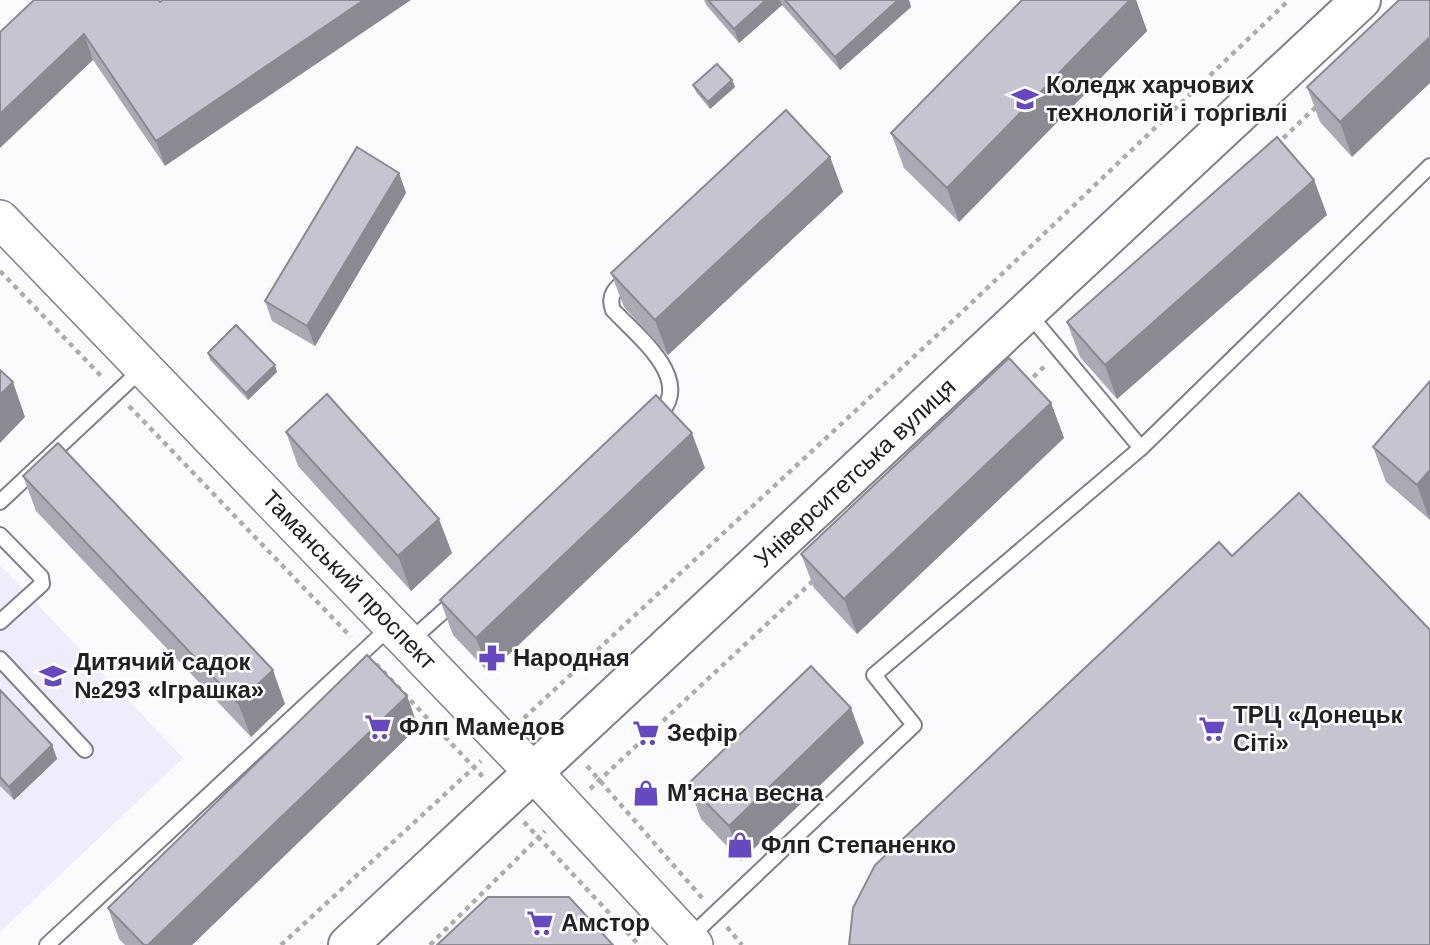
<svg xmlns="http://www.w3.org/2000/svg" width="1430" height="945" viewBox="0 0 1430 945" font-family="Helvetica,sans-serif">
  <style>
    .built { fill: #eeecfd }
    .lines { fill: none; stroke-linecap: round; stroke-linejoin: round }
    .service-casing { stroke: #807f8b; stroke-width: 18 }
    .tertiary-casing { stroke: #807f8b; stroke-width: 40 }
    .primary-casing { stroke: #807f8b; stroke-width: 42 }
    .path { stroke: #adadb0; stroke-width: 4.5; stroke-dasharray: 5 5; stroke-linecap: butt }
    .service { stroke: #fff; stroke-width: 14 }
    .tertiary { stroke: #fff; stroke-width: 37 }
    .primary { stroke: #fff; stroke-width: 38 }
    .wall { fill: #aaa9b4 }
    .shaded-wall { fill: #8b8992 }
    .building { fill: #c6c4d1; stroke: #8b8992; stroke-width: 2 }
    .labels { text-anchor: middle; stroke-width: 5; stroke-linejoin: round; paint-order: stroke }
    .poi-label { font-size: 24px; font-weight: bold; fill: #212025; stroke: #fff; text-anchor: start }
    .street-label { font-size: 24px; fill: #212025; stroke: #fff }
  </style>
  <rect width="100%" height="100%" fill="#fbfbfe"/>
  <!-- built -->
  <polygon class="built" points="0,565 183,758 0,932"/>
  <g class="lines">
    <!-- service casing -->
    <g class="service-casing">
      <g id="service">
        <path d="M629 277C617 287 607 294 613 310 639 338 697 381 656 418"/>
        <polyline points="1028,313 1141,448 1430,166"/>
        <polyline points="0,502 142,369"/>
        <polyline points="0,535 41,577 42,584 0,622"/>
        <polyline points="410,641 457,599"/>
        <polyline points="0,659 85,750"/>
        <polyline points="688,939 914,725 874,675 1141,448"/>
        <polyline points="47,945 391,626"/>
      </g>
    </g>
    <!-- tertiary casing -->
    <g class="tertiary-casing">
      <polyline id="tertiary" points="0,219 534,773 694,945"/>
    </g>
    <!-- primary casing -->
    <g class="primary-casing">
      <polyline id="primary" points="348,945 1361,0"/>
    </g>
    <!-- path -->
    <g class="path">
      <polyline points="1276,145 1318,105"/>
      <polyline points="0,271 104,379"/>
      <polyline points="1026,384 1047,364"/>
      <polyline points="129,406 351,637"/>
      <polyline points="376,664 483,777"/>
      <polyline points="524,718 961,313 1289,0"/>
      <polyline points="587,766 703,899"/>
      <polyline points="590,789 814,580"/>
      <polyline points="524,822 639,945"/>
      <polyline points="727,927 742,945"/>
      <polyline points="281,945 481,761"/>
      <polyline points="430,945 545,831"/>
    </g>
    <!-- service -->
    <use href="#service" class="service"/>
    <!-- tertiary -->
    <use href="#tertiary" class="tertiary"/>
    <!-- primary -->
    <use href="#primary" class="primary"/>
  </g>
  <!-- wall -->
  <g class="wall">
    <polygon points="158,0 165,166 93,60 0,32"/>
    <polygon points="704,0 909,0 911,7 840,70 782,5 739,43 707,6"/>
    <polygon points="1022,0 1136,0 1147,31 959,222 904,168 891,133"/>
    <polygon points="1399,0 1352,157 1320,122 1307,87"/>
    <polygon points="732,80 735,87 710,109 696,92 693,85"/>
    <polygon points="830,157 843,192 668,355 624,307 611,273"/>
    <polygon points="399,173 406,193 315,346 272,321 265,301"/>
    <polygon points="1314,180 1327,215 1117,399 1080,357 1067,322"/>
    <polygon points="208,353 277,372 248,400 210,360"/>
    <polygon points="1430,381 1430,520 1386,482 1373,447"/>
    <polygon points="1051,403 1064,438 857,634 814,588 801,554"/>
    <polygon points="286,432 452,553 411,591 298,466"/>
    <polygon points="705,468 489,673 453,635 440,600"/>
    <polygon points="23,476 285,704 251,737 36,511"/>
    <polygon points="0,690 52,745 57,759 14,800 0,786"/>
    <polygon points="407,696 418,727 192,945 125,945 119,939 108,908"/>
    <polygon points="864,743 741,861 701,819 688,784"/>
  </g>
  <!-- shaded-wall -->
  <g class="shaded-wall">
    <polygon points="364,0 411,0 165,166 156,141"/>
    <polygon points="766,0 780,0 782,5 739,43 734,29"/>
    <polygon points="898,0 909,0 911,7 840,70 835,57"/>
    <polygon points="1130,0 1136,0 1147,31 959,222 947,188"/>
    <polygon points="84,34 93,60 0,148 0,114"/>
    <polygon points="1430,37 1430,83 1352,157 1340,122"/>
    <polygon points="732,80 735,87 710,109 708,102"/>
    <polygon points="830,157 843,192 668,355 655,320"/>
    <polygon points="399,173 406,193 315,346 307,326"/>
    <polygon points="1314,180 1327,215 1117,399 1105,365"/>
    <polygon points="275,365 277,372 248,400 246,393"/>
    <polygon points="13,382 25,417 0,443 0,395"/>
    <polygon points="1051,403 1064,438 857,634 844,599"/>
    <polygon points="692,433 705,468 489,673 476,638"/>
    <polygon points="1430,470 1430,520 1417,485"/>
    <polygon points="439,519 452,553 411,591 398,556"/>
    <polygon points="273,670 285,704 251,737 238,703"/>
    <polygon points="407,696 418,727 192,945 148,945"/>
    <polygon points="851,708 864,743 741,861 729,826"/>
    <polygon points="52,745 57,759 14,800 9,787"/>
  </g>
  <!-- building -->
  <g class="building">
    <polygon points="34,0 158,0 160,2 163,0 364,0 156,141 84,34 0,114 0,32"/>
    <polygon points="708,0 766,0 734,29"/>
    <polygon points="785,0 898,0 835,57"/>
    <polygon points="1022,0 1130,0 947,188 891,133"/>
    <polygon points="1399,0 1430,0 1430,37 1340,122 1307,87"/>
    <polygon points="717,64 732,80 708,102 693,85"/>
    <polygon points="786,110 830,157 655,320 611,273"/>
    <polygon points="1277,137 1314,180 1105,365 1067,322"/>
    <polygon points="357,147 399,173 307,326 265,301"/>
    <polygon points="236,325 275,365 246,393 208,353"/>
    <polygon points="1009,358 1051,403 844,599 801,554"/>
    <polygon points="0,370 13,382 0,395"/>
    <polygon points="1430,381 1430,470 1417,485 1373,447"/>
    <polygon points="327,394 439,519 398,556 286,432"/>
    <polygon points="656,395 692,433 476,638 440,600"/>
    <polygon points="58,443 273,670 238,703 23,476"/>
    <polygon points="1299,493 1430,630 1430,945 849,945 853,908 875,865 1219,542 1232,556"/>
    <polygon points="367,655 407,696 148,945 144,945 108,908"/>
    <polygon points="811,666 851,708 729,826 688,784"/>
    <polygon points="0,690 52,745 9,787 0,777"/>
    <polygon points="488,897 569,897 613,945 437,945"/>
  </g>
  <!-- icons -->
  <defs>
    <g id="university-bare" transform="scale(2.1)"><path d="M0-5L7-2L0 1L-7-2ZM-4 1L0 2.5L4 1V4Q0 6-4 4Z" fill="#6648c1" stroke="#fff" stroke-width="2.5" paint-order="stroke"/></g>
    <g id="pharmacy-bare" transform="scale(2.1)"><path d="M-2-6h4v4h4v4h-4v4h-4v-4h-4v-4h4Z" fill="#6648c1" stroke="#fff" stroke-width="2.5" paint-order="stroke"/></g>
    <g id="school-bare" transform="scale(2.1)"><path d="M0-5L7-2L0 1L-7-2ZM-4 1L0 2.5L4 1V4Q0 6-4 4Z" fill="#6648c1" stroke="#fff" stroke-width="2.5" paint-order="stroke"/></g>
    <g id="supermarket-bare" transform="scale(2.1)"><path d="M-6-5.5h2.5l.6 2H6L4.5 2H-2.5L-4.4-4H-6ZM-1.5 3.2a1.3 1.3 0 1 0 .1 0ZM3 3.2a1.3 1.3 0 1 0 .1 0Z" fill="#6648c1" stroke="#fff" stroke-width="2.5" paint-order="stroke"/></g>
    <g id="shop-bare" transform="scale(2.1)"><path d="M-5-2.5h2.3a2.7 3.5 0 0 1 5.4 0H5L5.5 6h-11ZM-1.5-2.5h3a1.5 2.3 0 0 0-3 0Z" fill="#6648c1" stroke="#fff" stroke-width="2.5" paint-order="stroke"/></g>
  </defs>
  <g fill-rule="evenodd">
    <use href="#university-bare" x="1025" y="99"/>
    <use href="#pharmacy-bare" x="492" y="658"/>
    <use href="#school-bare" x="53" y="676"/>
    <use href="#supermarket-bare" x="378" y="727"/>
    <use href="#supermarket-bare" x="1212" y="729"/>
    <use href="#supermarket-bare" x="646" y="733"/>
    <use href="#shop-bare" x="646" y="793"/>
    <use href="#shop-bare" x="740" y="845"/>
    <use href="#supermarket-bare" x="540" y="923"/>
  </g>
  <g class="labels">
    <!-- poi labels -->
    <g class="poi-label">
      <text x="1046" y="93">Коледж харчових<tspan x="1046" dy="28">технологій і торгівлі</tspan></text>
      <text x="513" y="666">Народная</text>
      <text x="74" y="670">Дитячий садок<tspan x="74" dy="28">№293 «Іграшка»</tspan></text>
      <text x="1233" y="723">ТРЦ «Донецьк<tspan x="1233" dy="28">Сіті»</tspan></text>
      <text x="399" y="735">Флп Мамедов</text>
      <text x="667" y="741">Зефір</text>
      <text x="667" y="801">М'ясна весна</text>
      <text x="761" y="853">Флп Степаненко</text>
      <text x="561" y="931">Амстор</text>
    </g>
    <!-- street labels -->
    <g class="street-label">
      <text transform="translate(855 473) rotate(-43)" y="8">Університетська вулиця</text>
      <text transform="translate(349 580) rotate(46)" y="8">Таманський проспект</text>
    </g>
  </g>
</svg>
